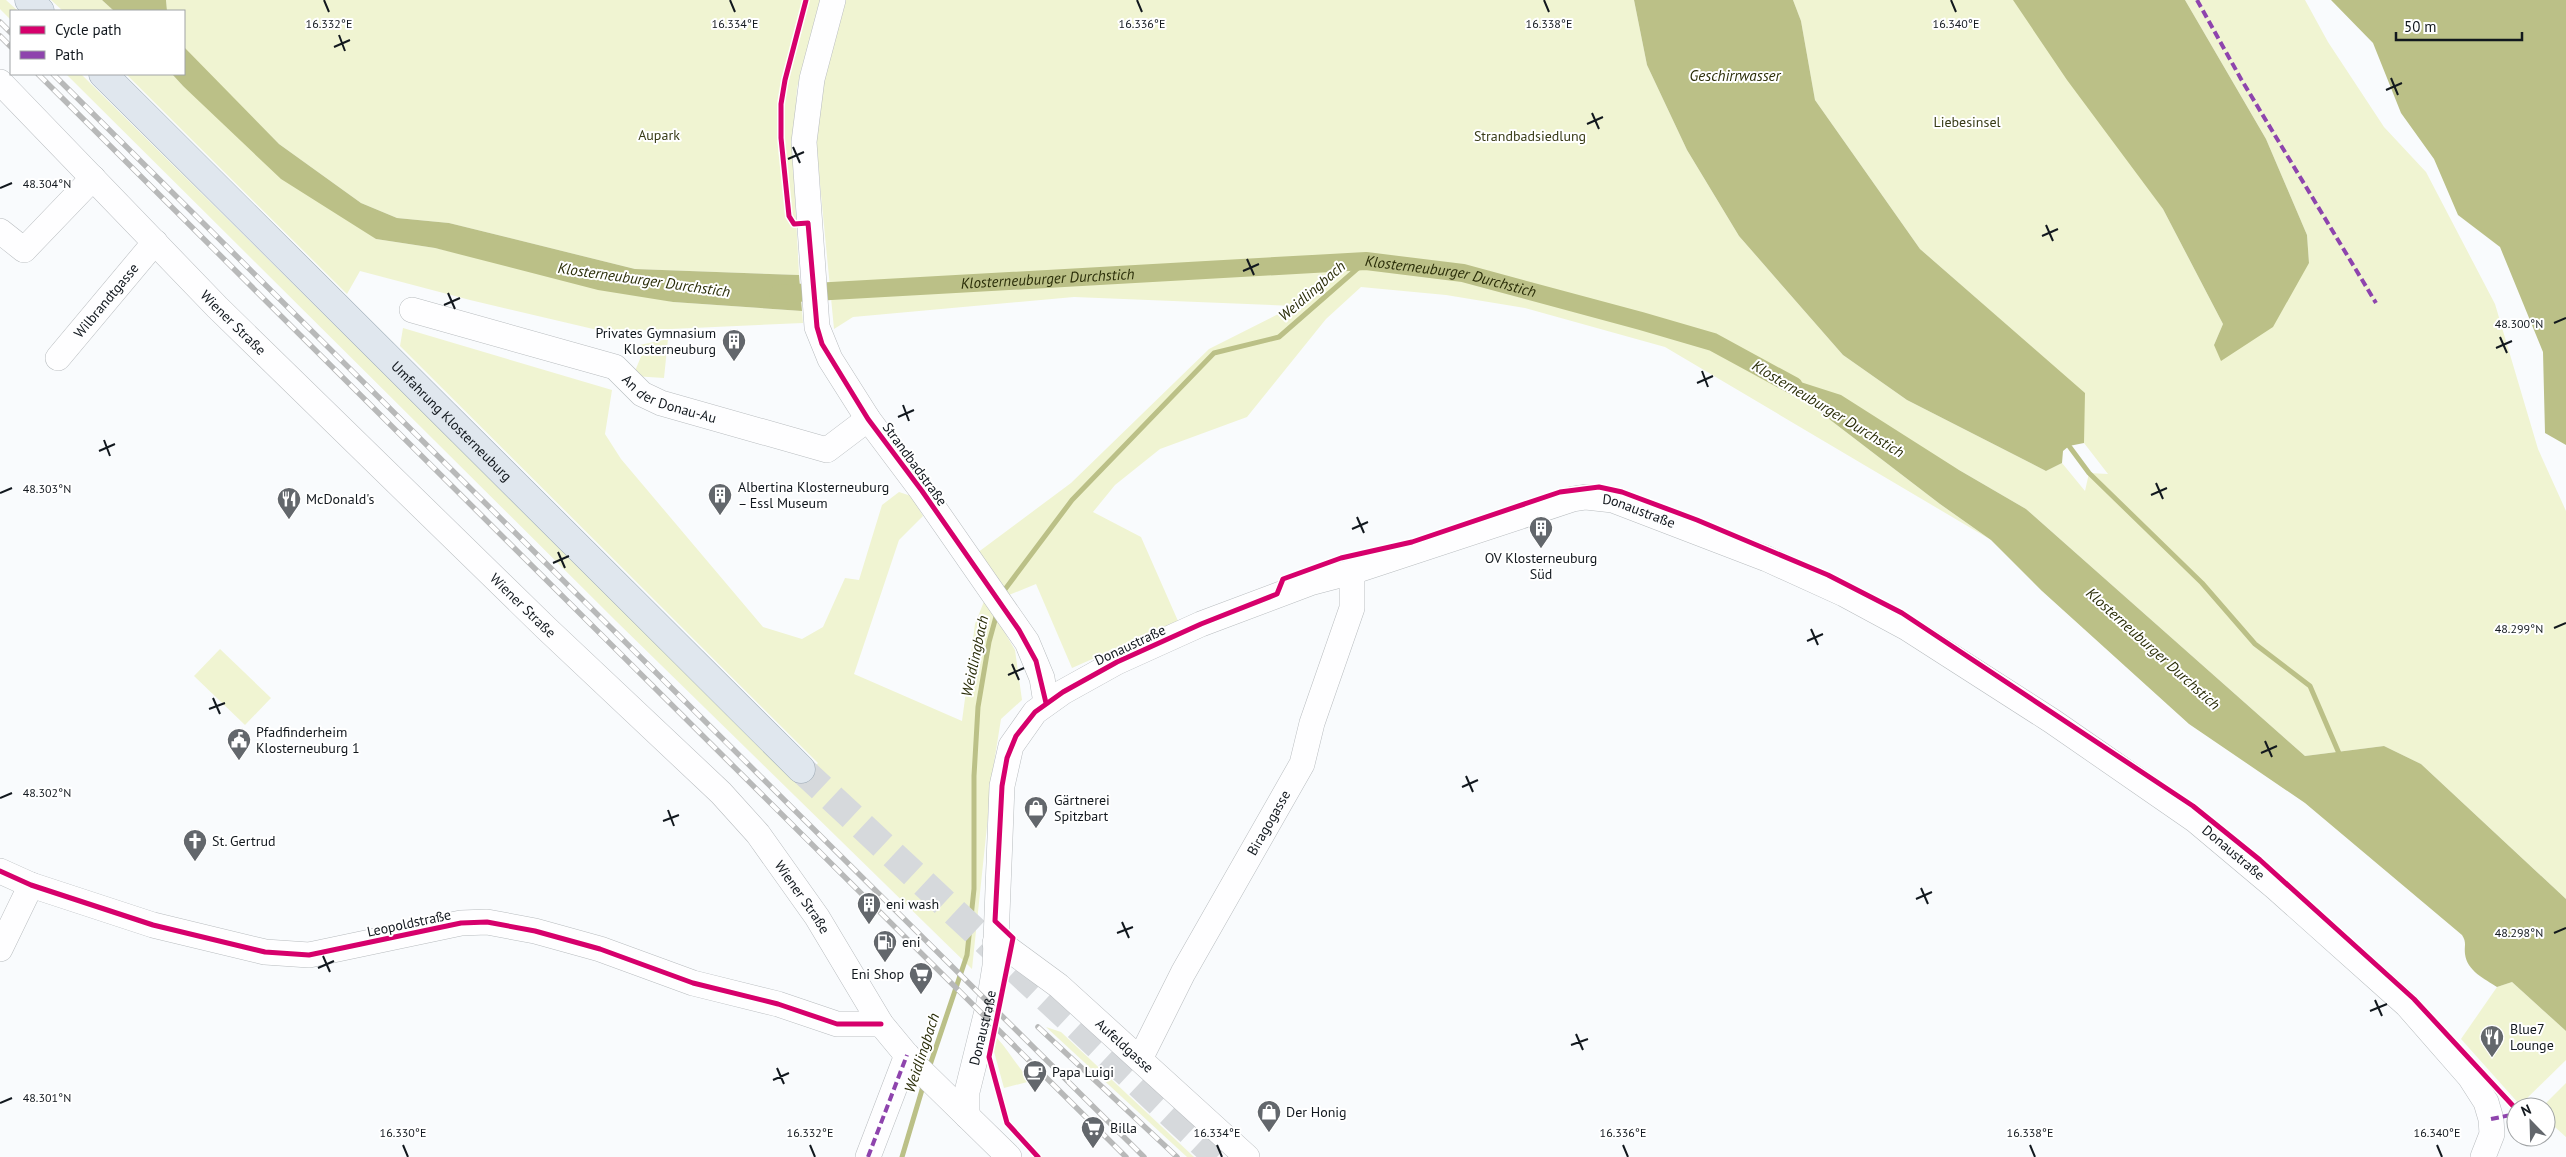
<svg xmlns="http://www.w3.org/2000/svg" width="2566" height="1157" viewBox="0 0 2566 1157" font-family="'PT Sans',sans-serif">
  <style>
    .green { fill: #f0f4d2 }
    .water { fill: #bbc087 }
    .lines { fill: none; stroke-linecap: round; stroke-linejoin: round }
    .stream { stroke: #bbc087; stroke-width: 5 }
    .canal { stroke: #bbc087; stroke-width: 18 }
    .major-tunnel { stroke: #d6d9dc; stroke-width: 28; stroke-dasharray: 28 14; stroke-linecap: butt }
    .minor-casing { stroke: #b8bcbf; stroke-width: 26 }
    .major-casing { stroke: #9ba9b4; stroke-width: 29 }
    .minor { stroke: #fefeff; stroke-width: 25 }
    .major { stroke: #e0e7ee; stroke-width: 28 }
    .rail-casing { stroke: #b8b9b9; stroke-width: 5.5 }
    .rail { stroke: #fff; stroke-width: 4; stroke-dasharray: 11; stroke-linecap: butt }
    .quiet { stroke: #8e44ad; stroke-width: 4; stroke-dasharray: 8 4; stroke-linecap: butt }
    .cycleway-casing { stroke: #fff; stroke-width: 8 }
    .cycleway { stroke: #d6006c; stroke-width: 5 }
    .ticks { fill: none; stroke: #12181e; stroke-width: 2 }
    .labels { text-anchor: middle; stroke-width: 4; stroke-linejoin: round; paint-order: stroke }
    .park-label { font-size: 14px; fill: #383b17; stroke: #fff }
    .street-label { font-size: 14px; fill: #12181e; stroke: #fff }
    .poi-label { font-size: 14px; fill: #12181e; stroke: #fff; text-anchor: start }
    .water-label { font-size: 15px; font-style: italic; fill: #2a2d08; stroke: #fff }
    .ticks-label { font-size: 12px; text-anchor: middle; fill: #12181e; stroke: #fff; stroke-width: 4; stroke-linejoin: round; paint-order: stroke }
  </style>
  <rect width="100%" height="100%" fill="#f9fbfd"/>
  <!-- green -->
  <g class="green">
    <polygon points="0,0 6,0 18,11 11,11 11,20 0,9"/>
    <polygon points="51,0 102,0 114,11 63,11"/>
    <polygon points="166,0 820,0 797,88 793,158 799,275 635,269 449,223 397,218 361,203 279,144 189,55 184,47 184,11 167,11"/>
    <polygon points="844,0 1634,0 1647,65 1687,150 1739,236 1843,355 1907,400 2046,471 2062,463 2085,491 2089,473 2108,474 2084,443 2084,393 1920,249 1815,100 1801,21 1793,0 2018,0 2163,209 2223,324 2214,345 2309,263 2307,235 2266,139 2185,0 2305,0 2328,42 2384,127 2426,172 2495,304 2538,449 2566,511 2566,899 2421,764 2384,746 2305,756 2026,509 1959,470 1777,375 1799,396 1940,504 1991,540 1665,347 1525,308 1446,295 1361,287 1326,319 1247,417 1160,449 1115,485 1093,512 1141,537 1178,621 1072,668 1036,584 1009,595 977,553 1071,483 1209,349 1294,306 1074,297 853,317 834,329 815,132 830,48"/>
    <polygon points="66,74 81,74 798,784 818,763 400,346 403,328 612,390 605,434 621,459 763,627 802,639 823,627 845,578 859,580 882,505 899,492 911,496 923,516 899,540 854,674 962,721 975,624 985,599 1015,650 1022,700 1001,719 993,769 972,969 616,621"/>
    <polygon points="126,74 172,74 183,86 376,239 435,248 673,302 802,311 803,323 606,332 470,300 360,271 347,294"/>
    <polygon points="668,339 664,378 633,376 642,354 635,346"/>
    <polygon points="220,649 271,698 245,725 194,676"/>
    <polygon points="2512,982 2566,1031 2566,1060 2520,1105 2461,1039 2497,987"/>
    <polygon points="1046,1027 1061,1032 1194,1157 1187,1157"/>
    <path d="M997 1038C1010 1052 1017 1067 1031 1081L1004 1088 993 1048Z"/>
    <polygon points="2566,1083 2566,1137 2546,1119 2546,1107 2542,1107"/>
  </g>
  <!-- water -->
  <g class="water">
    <polygon points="102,0 166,0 167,11 114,11"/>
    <polygon points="1634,0 1793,0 1801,21 1815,100 1920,249 2085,393 2084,443 2069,446 2063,451 2062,463 2046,471 1907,400 1843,355 1739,236 1687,150 1647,65"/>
    <polygon points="2013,0 2185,0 2266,139 2307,235 2309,263 2273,327 2221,361 2214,345 2223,324 2163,209 2067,80"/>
    <polygon points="2331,0 2566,0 2566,445 2545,433 2543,352 2500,247 2458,215 2434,159 2401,113 2373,43"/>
    <polygon points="184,47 279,144 361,203 397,218 449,223 635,269 799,275 802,311 673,302 598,290 435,248 376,239 281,179 183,86 172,74 184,74"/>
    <path d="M1776 374 1841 395 1959 470 2026 509 2305 756 2384 746 2421 764 2566 899V1031L2512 982 2497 987C2485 979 2467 971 2465 954 2464 945 2467 943 2462 935L2305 803 2189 724 2042 591 1991 540 1940 504 1799 396Z"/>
  </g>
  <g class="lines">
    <!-- stream -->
    <g class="stream">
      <polyline points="2069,446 2089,473 2202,583 2255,644 2310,686 2341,758"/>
      <polyline points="1003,592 1072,500 1214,353 1279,337 1366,261"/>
      <polyline points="929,1068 967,955 974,889 974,776 978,707 989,642 997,613"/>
      <polyline points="902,1157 924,1083"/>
    </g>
    <!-- canal -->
    <path class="canal" id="s1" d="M778 294 1366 261 1463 273 1641 321 1713 342 1794 386"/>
    <!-- major-tunnel -->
    <polyline class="major-tunnel" points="801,769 1217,1157"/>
    <!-- minor casing -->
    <g class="minor-casing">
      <g id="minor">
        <polyline points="833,0 812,79 804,142 817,327 830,359 868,419 922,491 1027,642 1042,678 1046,703"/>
        <path id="s2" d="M0 82 217 307 546 628 721 793 758 834 817 917 881 1024 915 1065 1009 1157"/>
        <polyline points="0,231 24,250 93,178"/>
        <path id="s3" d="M412 310 615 367 642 394 661 403 827 450 868 419"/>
        <path id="s4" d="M58 358 155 242"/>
        <polyline points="0,871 31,885 153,925 265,952 309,955 461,923 487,922 535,931 600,949 693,983 778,1004 837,1024 881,1024"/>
        <path id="s5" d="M995 943 1010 950 1059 986 1247 1157"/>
        <polyline points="0,949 31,885"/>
        <path id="s6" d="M1140 1059 1183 973 1302 764 1312 723 1352 608V572"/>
        <path id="s7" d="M967 1116V1092L989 1003 995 966 1002 786 1011 746 1035 712 1063 692 1117 662 1201 624 1310 583 1352 572 1573 499 1586 497 1613 500 1767 559 1844 594 1907 628 2052 721 2195 820 2276 888 2407 1005 2470 1077 2486 1102 2491 1119 2492 1134 2483 1157"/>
        <polyline points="868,1157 907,1055"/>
      </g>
    </g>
    <!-- major casing -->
    <g class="major-casing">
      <g id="major">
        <polyline points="29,0 40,11"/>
        <path id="s8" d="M103 74 801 769"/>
      </g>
    </g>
    <!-- minor -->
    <use href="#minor" class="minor"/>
    <!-- major -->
    <use href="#major" class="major"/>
    <!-- rail casing -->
    <g class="rail-casing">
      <g id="rail">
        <polyline points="0,22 11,33"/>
        <polyline points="0,36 11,47"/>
        <polyline points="38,74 1126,1157"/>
        <polyline points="53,74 1144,1157"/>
        <polyline points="1038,1027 1177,1157"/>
      </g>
    </g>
    <!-- rail -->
    <use href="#rail" class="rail"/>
    <!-- quiet -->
    <g class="quiet">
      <polyline points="2197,0 2241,79 2376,303"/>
      <polyline points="2491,1119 2516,1114"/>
      <polyline points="868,1157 907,1055"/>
    </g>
    <!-- cycleway casing -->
    <g class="cycleway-casing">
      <g id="cycleway">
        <polyline points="806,0 785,80 781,104 781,138 789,216 794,224 808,223 817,327 822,344 868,419 922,491 1019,630 1036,661 1046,703"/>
        <polyline points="0,871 31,885 153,925 265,952 309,955 461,923 487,922 535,931 600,949 693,983 778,1004 837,1024 881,1024"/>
        <polyline points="1038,1157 1007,1123 989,1057 1013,938 995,921 1002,786 1007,758 1016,736 1035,712 1063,692 1117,662 1201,624 1277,594 1283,579 1341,558 1412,542 1560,492 1599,487 1622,492 1697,520 1828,575 1902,613 2193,806 2260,860 2414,999 2516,1109"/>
      </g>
    </g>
    <!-- cycleway -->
    <use href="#cycleway" class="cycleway"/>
  </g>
  <!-- ticks -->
  <path class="ticks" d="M324 0 329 12M730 0 735 12M1137 0 1142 12M1544 0 1549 12M1951 0 1956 12M339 35 345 51M334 47 350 40M2391 78 2398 95M2386 90 2402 83M1592 113 1599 129M1587 124 1603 117M793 147 800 163M788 159 804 152M0 188 12 183M2046 225 2053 241M2042 236 2058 229M1247 259 1254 275M1243 271 1259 264M448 293 455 309M444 305 460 298M2554 323 2566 318M2500 337 2507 353M2496 348 2512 341M1702 371 1708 387M1697 383 1713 376M903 405 909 421M898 417 914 410M104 440 110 456M99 451 115 444M2156 483 2163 499M0 493 12 488M2151 495 2167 488M1357 517 1364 533M1352 529 1368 522M558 552 565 568M553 563 569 556M2554 628 2566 623M1811 629 1818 645M1807 641 1823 634M1012 664 1019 680M1008 675 1024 668M213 698 220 714M209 709 225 703M2265 741 2272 757M2261 753 2277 746M1466 776 1473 792M1462 787 1478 780M0 798 12 793M668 810 674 826M663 821 679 815M1921 888 1928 904M1916 899 1932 892M1122 922 1129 938M1117 933 1133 927M2554 933 2566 928M323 956 330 972M318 968 334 961M2375 1000 2382 1016M2370 1011 2387 1004M1576 1034 1583 1050M1571 1045 1588 1039M777 1068 784 1084M773 1080 789 1073M0 1103 12 1098M403 1145 408 1157M810 1145 815 1157M1217 1145 1222 1157M1623 1145 1628 1157M2030 1145 2035 1157M2437 1145 2442 1157"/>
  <!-- icons -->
  <defs>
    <g id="building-pin" transform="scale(1.25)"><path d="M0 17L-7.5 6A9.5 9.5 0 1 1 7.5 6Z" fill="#63676c" stroke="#fff"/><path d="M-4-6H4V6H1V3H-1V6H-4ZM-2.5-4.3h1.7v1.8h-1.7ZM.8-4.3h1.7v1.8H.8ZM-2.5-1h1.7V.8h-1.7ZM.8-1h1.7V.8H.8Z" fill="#fff"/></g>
    <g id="restaurant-pin" transform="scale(1.25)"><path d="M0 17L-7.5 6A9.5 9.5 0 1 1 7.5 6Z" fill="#63676c" stroke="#fff"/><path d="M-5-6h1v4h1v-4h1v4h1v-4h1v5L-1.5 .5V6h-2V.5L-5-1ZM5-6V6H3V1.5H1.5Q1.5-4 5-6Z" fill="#fff"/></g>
    <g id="civic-pin" transform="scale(1.25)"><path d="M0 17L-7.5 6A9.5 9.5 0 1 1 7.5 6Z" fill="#63676c" stroke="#fff"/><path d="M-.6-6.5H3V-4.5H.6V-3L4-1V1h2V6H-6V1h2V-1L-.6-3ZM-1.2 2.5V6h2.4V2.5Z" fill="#fff"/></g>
    <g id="shop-pin" transform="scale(1.25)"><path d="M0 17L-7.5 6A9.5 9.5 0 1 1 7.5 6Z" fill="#63676c" stroke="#fff"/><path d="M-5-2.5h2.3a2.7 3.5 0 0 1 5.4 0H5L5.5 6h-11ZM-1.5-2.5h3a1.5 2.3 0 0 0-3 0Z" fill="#fff"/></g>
    <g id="church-pin" transform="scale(1.25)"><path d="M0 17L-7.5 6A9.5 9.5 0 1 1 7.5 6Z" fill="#63676c" stroke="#fff"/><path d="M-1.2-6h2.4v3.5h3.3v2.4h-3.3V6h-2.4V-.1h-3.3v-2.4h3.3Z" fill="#fff"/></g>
    <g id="fuel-pin" transform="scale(1.25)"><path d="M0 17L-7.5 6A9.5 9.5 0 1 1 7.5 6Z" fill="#63676c" stroke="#fff"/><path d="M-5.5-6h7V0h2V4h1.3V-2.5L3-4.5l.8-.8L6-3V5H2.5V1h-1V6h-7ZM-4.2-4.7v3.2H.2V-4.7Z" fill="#fff"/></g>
    <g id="supermarket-pin" transform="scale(1.25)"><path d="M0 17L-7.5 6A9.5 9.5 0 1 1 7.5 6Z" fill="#63676c" stroke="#fff"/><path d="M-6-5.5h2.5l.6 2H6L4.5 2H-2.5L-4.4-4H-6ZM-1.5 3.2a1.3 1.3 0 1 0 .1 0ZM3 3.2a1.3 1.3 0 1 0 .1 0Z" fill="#fff"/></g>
    <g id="cafe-pin" transform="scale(1.25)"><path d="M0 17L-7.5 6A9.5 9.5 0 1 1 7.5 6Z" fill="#63676c" stroke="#fff"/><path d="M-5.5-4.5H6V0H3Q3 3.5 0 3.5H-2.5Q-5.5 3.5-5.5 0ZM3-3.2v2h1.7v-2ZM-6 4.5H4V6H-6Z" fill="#fff"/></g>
  </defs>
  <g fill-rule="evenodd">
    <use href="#building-pin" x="734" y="341"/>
    <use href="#building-pin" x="720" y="495"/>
    <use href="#restaurant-pin" x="289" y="499"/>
    <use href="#building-pin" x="1541" y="528"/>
    <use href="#civic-pin" x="239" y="740"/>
    <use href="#shop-pin" x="1036" y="808"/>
    <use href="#church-pin" x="195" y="841"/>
    <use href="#building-pin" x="869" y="904"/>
    <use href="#fuel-pin" x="885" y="942"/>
    <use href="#supermarket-pin" x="921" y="974"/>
    <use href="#restaurant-pin" x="2492" y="1037"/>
    <use href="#cafe-pin" x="1035" y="1072"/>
    <use href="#shop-pin" x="1269" y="1112"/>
    <use href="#supermarket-pin" x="1093" y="1128"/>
  </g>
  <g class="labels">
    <!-- park labels -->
    <g class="park-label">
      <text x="1967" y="127">Liebesinsel</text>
      <text x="659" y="140">Aupark</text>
      <text x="1530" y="141">Strandbadsiedlung</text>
    </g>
    <!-- street labels -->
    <g class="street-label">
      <text dy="5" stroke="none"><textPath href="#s4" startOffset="75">Wilbrandtgasse</textPath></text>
      <text dy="5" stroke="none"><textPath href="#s2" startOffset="335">Wiener Straße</textPath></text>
      <text dy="5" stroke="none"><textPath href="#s3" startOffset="276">An der Donau-Au</textPath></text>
      <text dy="5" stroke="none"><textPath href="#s8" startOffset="492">Umfahrung Klosterneuburg</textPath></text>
      <text transform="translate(915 464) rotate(54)" y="5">Strandbadstraße</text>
      <text dy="5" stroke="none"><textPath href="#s7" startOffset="1065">Donaustraße</textPath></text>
      <text dy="5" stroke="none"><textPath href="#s2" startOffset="740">Wiener Straße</textPath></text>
      <text transform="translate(1130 645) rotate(-25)" y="5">Donaustraße</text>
      <text dy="5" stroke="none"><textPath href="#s6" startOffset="269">Biragogasse</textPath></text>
      <text dy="5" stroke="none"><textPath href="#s7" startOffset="1755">Donaustraße</textPath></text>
      <text dy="5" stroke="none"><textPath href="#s2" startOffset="1145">Wiener Straße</textPath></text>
      <text transform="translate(409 923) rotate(-12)" y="5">Leopoldstraße</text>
      <text dy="5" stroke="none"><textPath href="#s7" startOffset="90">Donaustraße</textPath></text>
      <text dy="5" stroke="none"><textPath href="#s5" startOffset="166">Aufeldgasse</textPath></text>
    </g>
    <!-- poi labels -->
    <g class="poi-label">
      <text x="716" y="338" text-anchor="end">Privates Gymnasium<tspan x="716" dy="16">Klosterneuburg</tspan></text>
      <text x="738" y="492">Albertina Klosterneuburg<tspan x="738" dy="16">– Essl Museum</tspan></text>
      <text x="306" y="504">McDonald's</text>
      <text x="1541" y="563" text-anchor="middle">OV Klosterneuburg<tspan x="1541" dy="16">Süd</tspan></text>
      <text x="256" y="737">Pfadfinderheim<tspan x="256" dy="16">Klosterneuburg 1</tspan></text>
      <text x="1054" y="805">Gärtnerei<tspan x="1054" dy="16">Spitzbart</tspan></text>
      <text x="212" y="846">St. Gertrud</text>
      <text x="886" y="909">eni wash</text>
      <text x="902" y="947">eni</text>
      <text x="904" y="979" text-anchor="end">Eni Shop</text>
      <text x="2510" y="1034">Blue7<tspan x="2510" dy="16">Lounge</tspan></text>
      <text x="1052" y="1077">Papa Luigi</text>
      <text x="1286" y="1117">Der Honig</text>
      <text x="1110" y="1133">Billa</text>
    </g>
    <!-- water labels -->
    <g class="water-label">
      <text x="1735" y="81">Geschirrwasser</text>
      <text dy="5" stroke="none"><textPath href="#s1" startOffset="675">Klosterneuburger Durchstich</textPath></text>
      <text dy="5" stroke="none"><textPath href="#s1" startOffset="270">Klosterneuburger Durchstich</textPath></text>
      <text transform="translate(644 280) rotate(8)" y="5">Klosterneuburger Durchstich</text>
      <text transform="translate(1312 291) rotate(-41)" y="5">Weidlingbach</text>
      <text transform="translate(1828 409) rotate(31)" y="5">Klosterneuburger Durchstich</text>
      <text transform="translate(2153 649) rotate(42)" y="5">Klosterneuburger Durchstich</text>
      <text transform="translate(975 656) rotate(-78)" y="5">Weidlingbach</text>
      <text transform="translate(922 1053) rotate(-72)" y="5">Weidlingbach</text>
    </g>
  </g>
  <g class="ticks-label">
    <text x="329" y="28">16.332°E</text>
    <text x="735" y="28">16.334°E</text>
    <text x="1142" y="28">16.336°E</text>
    <text x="1549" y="28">16.338°E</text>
    <text x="1956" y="28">16.340°E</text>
    <text x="47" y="188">48.304°N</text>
    <text x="2519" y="328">48.300°N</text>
    <text x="47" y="493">48.303°N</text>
    <text x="2519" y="633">48.299°N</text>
    <text x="47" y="797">48.302°N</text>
    <text x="2519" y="937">48.298°N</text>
    <text x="47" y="1102">48.301°N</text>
    <text x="403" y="1137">16.330°E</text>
    <text x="810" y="1137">16.332°E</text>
    <text x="1217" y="1137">16.334°E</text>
    <text x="1623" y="1137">16.336°E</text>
    <text x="2030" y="1137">16.338°E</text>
    <text x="2437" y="1137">16.340°E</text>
  </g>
  <!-- legend -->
  <rect x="10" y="10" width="175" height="65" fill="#ffffff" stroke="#a0a3a5"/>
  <rect x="20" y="26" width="25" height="8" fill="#d6006c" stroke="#a0a3a5"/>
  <text x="55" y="35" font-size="15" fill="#12181e">Cycle path</text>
  <rect x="20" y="51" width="25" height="8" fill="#8e44ad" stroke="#a0a3a5"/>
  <text x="55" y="60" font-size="15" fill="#12181e">Path</text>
  <!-- north arrow -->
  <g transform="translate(2531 1122) rotate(337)"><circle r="24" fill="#ffffff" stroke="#a0a3a5"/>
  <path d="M0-4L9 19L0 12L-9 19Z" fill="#63676c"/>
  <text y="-8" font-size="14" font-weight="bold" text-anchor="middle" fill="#12181e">N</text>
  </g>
  <!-- scale -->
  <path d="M2396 32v8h126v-8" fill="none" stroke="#12181e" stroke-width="2.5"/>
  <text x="2404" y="32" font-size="15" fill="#12181e" stroke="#ffffff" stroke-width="4" paint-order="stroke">50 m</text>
</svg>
